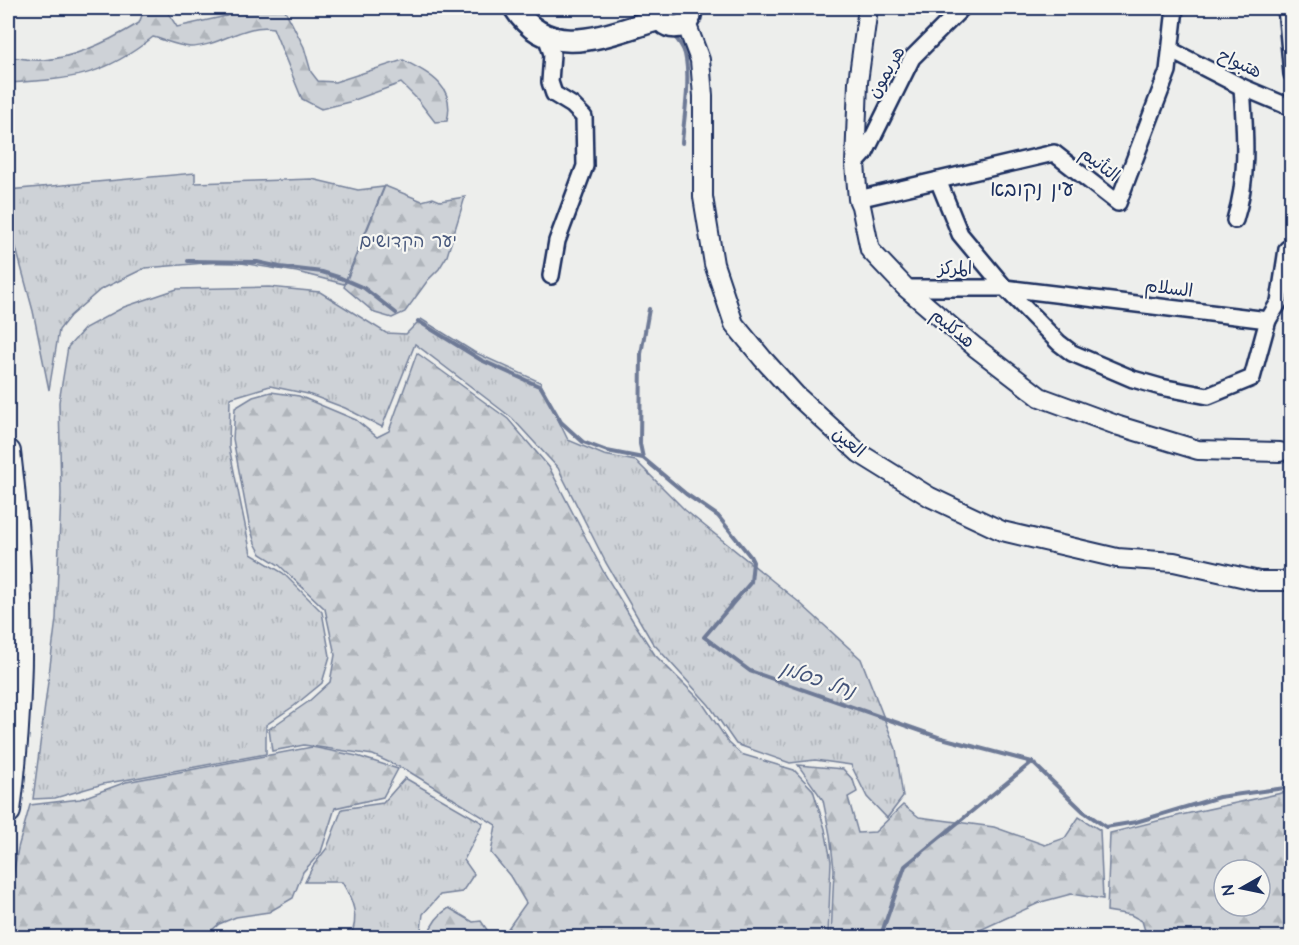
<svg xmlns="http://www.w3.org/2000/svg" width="1299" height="945" viewBox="0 0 1299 945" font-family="'Architects Daughter','Playpen Sans Arabic','Playpen Sans Hebrew',sans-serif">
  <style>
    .grass { fill: url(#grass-tufts); stroke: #74809a; stroke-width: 1.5 }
    .forest { fill: url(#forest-firs); stroke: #74809a; stroke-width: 1.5; fill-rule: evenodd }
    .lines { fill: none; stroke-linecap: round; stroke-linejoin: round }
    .stream { stroke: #6e7a96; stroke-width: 4 }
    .minor-casing { stroke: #1b2f5e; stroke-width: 20 }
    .tertiary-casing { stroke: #1b2f5e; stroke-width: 22 }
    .secondary-casing { stroke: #1b2f5e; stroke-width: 26 }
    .trunk-casing { stroke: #1b2f5e; stroke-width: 28 }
    .minor { stroke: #f6f6f2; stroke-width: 15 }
    .tertiary { stroke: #f6f6f2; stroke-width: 18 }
    .secondary { stroke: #f6f6f2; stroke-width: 21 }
    .trunk { stroke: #f6f6f2; stroke-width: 24 }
    .labels { text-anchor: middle; stroke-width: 4.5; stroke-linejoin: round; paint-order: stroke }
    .street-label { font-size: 18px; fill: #1b2f5e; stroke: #f6f6f2 }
    .park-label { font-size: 18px; fill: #48587c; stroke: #f6f6f2 }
    .water-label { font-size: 20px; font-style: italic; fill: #44547a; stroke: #f6f6f2 }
    .quarter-label { font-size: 21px; fill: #1b2f5e; stroke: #f6f6f2 }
  </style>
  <defs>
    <pattern id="grass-tufts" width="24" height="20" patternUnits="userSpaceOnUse" patternTransform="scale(1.5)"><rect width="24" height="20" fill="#ced2d7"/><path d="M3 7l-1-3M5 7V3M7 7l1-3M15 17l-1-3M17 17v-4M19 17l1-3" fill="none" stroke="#b0b5bb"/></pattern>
    <pattern id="forest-firs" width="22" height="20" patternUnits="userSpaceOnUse" patternTransform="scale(1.5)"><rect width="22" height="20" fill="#ced2d7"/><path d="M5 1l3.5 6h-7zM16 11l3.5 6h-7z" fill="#b0b5bb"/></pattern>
  </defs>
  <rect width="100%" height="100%" fill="#edeeec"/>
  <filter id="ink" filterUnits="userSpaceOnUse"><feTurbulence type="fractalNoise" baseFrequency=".0167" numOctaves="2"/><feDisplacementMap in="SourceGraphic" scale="12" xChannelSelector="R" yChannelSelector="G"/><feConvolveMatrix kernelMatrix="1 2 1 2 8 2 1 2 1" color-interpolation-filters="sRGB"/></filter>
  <g filter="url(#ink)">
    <!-- grass -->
    <g class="grass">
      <polygon points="195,173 195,183 312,179 358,190 384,187 344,284 297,272 229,261 145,268 100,290 70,316 59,330 49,390 33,311 16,248 8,224 8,190"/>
      <polygon points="269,287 320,292 386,333 406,334 421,319 474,352 540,382 568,440 604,455 636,461 685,510 800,603 861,659 896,749 903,797 887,818 867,797 851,765 815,760 790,763 736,744 709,705 652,642 606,563 558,468 512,418 415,344 382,427 345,408 308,394 270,386 230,398 229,447 251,554 283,573 322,612 330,656 322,683 294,706 266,725 266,754 103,784 55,798 33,799 56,619 61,494 59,402 68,347 85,328 124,307 177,289"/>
      <path d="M405 778 483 823 464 860 474 874 462 892 440 895 423 914 420 937H350C360 918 353 900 342 882H305L313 866 327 848 342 809 383 803Z"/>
    </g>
    <!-- forest -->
    <g class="forest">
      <path d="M142 8H165L177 27 226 16 239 8H284L304 47 311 72 318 81 335 82 403 60C430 74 456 86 447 121L435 122 418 100 401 83 349 102 321 109 302 99 273 28C244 23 219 47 190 47 178 46 164 40 153 37 102 78 70 79 8 83V45L10 57C20 58 32 61 43 60 76 58 111 40 139 23L144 10Z"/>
      <polygon points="385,186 422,201 433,198 440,201 465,197 447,256 439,269 428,280 405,312 392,318 375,313 344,287"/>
      <polygon points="417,353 508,419 549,467 603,571 633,621 655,655 701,701 729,743 741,754 794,770 813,790 825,829 831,861 828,937 502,937 526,903 510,876 491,853 496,825 408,771 373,755 304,745 272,751 269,729 308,702 330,682 335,655 325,609 279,565 261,554 255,543 249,524 233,439 235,408 253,397 271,392 299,396 356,420 377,437 389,431"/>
      <polygon points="312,747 357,756 398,769 383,797 335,808 321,852 303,872 293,898 269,912 236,917 219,924 204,937 8,937 8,902 18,848 30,805 80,799 126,782"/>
      <polygon points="798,765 843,769 853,780 857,792 848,797 858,833 875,832 903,805 919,817 994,827 1045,845 1065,838 1079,817 1100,830 1103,899 1071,894 1041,902 965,937 831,937 834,869 830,835 823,800"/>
      <path d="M1291 791V937H1147L1142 921 1131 915 1107 911 1110 833 1181 815ZM1224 870H1260V906H1224Z"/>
      <path d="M449 908 473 922 481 921 492 937H427C431 925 437 915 449 908Z"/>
    </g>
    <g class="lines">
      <!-- stream -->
      <g class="stream">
        <path d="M672 34C678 40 683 46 685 54 691 80 684 116 682 143"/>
        <polyline points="188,261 257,262 280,267 322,272 341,278 364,288 396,313"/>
        <polyline points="649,309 641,354 640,444 643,458 686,494 718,516 750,556 753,562 751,582 704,637 750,671 938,737 1032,762 1083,811 1106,827 1136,822 1219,797 1292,787"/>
        <polyline points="418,321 481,360 541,387 561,422 583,442 607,451 643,458"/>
        <polyline points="880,938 905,866 1032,762"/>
      </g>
      <!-- minor casing -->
      <g class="minor-casing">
        <g id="minor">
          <polyline points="1286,8 1292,74"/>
          <polyline points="546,36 552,54 550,82 554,94 572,105 584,117 585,166 557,241 551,276"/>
          <polyline points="1172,51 1242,87 1292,108"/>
          <polyline points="855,164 865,153 873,137 912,58 962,8"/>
          <polyline points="858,199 1054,153 1118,203 1168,71 1175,8"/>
          <path d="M1235 220C1249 176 1245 133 1242 87"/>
          <polyline points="906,288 1005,288 1268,320 1252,378 1208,396 1161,387 1133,379 1072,353 1059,343 1005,288 960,234 938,180"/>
          <polyline points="1268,320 1279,302 1287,249"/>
        </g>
      </g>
      <!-- tertiary casing -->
      <g class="tertiary-casing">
        <g id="tertiary">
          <polyline points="868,8 858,82 855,164 858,199 861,206 870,250 906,288 975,347 1040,397 1119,426 1198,450 1280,452"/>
          <polyline points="686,23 700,60 703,96 703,197 714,264 734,324 763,359 795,394 859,453 930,497 1002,531 1117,558 1174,562 1259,581 1292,581"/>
        </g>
      </g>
      <!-- secondary casing -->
      <g class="secondary-casing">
        <g id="secondary">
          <path d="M515 8C550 64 609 33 660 19"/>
          <path d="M657 8C658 33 692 33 691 8"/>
        </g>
      </g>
      <!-- trunk casing -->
      <g class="trunk-casing">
        <path id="trunk" d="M8 452C23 571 23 692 8 811"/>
      </g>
      <!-- minor -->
      <use href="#minor" class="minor"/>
      <!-- tertiary -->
      <use href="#tertiary" class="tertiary"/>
      <!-- secondary -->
      <use href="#secondary" class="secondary"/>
      <!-- trunk -->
      <use href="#trunk" class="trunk"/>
    </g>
  </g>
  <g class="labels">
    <!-- street labels -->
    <g class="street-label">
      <text transform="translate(1240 63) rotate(25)" y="6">هتبواح</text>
      <text transform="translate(886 72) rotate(-60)" y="6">هريمون</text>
      <text transform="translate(1100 164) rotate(38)" y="6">التأنيم</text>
      <text x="955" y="274">المركز</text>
      <text transform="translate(1169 288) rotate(7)" y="6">السلام</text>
      <text transform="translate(953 328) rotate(40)" y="6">هدكليم</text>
      <text transform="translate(849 442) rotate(40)" y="6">العين</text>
    </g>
    <!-- park labels -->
    <g class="park-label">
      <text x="408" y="247">יער הקדושים</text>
    </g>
    <!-- water labels -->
    <g class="water-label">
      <text transform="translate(818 679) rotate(19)" y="7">נחל כסלון</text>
    </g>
    <!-- quarter labels -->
    <g class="quarter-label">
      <text x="1032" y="196">עין נקובא</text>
    </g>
  </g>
  <!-- margin -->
  <rect width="1299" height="945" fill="none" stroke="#f6f6f2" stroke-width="30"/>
  <rect x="15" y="15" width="1269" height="915" fill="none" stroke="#1b2f5e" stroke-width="2" filter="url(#ink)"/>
  <!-- north arrow -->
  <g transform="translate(1242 888) rotate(261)"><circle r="28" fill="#f6f6f2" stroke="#9ea6b7" stroke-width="1.5"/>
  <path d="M0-4.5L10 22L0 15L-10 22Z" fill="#1b2f5e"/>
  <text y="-9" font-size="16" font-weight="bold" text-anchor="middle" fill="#1b2f5e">N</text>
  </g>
</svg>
